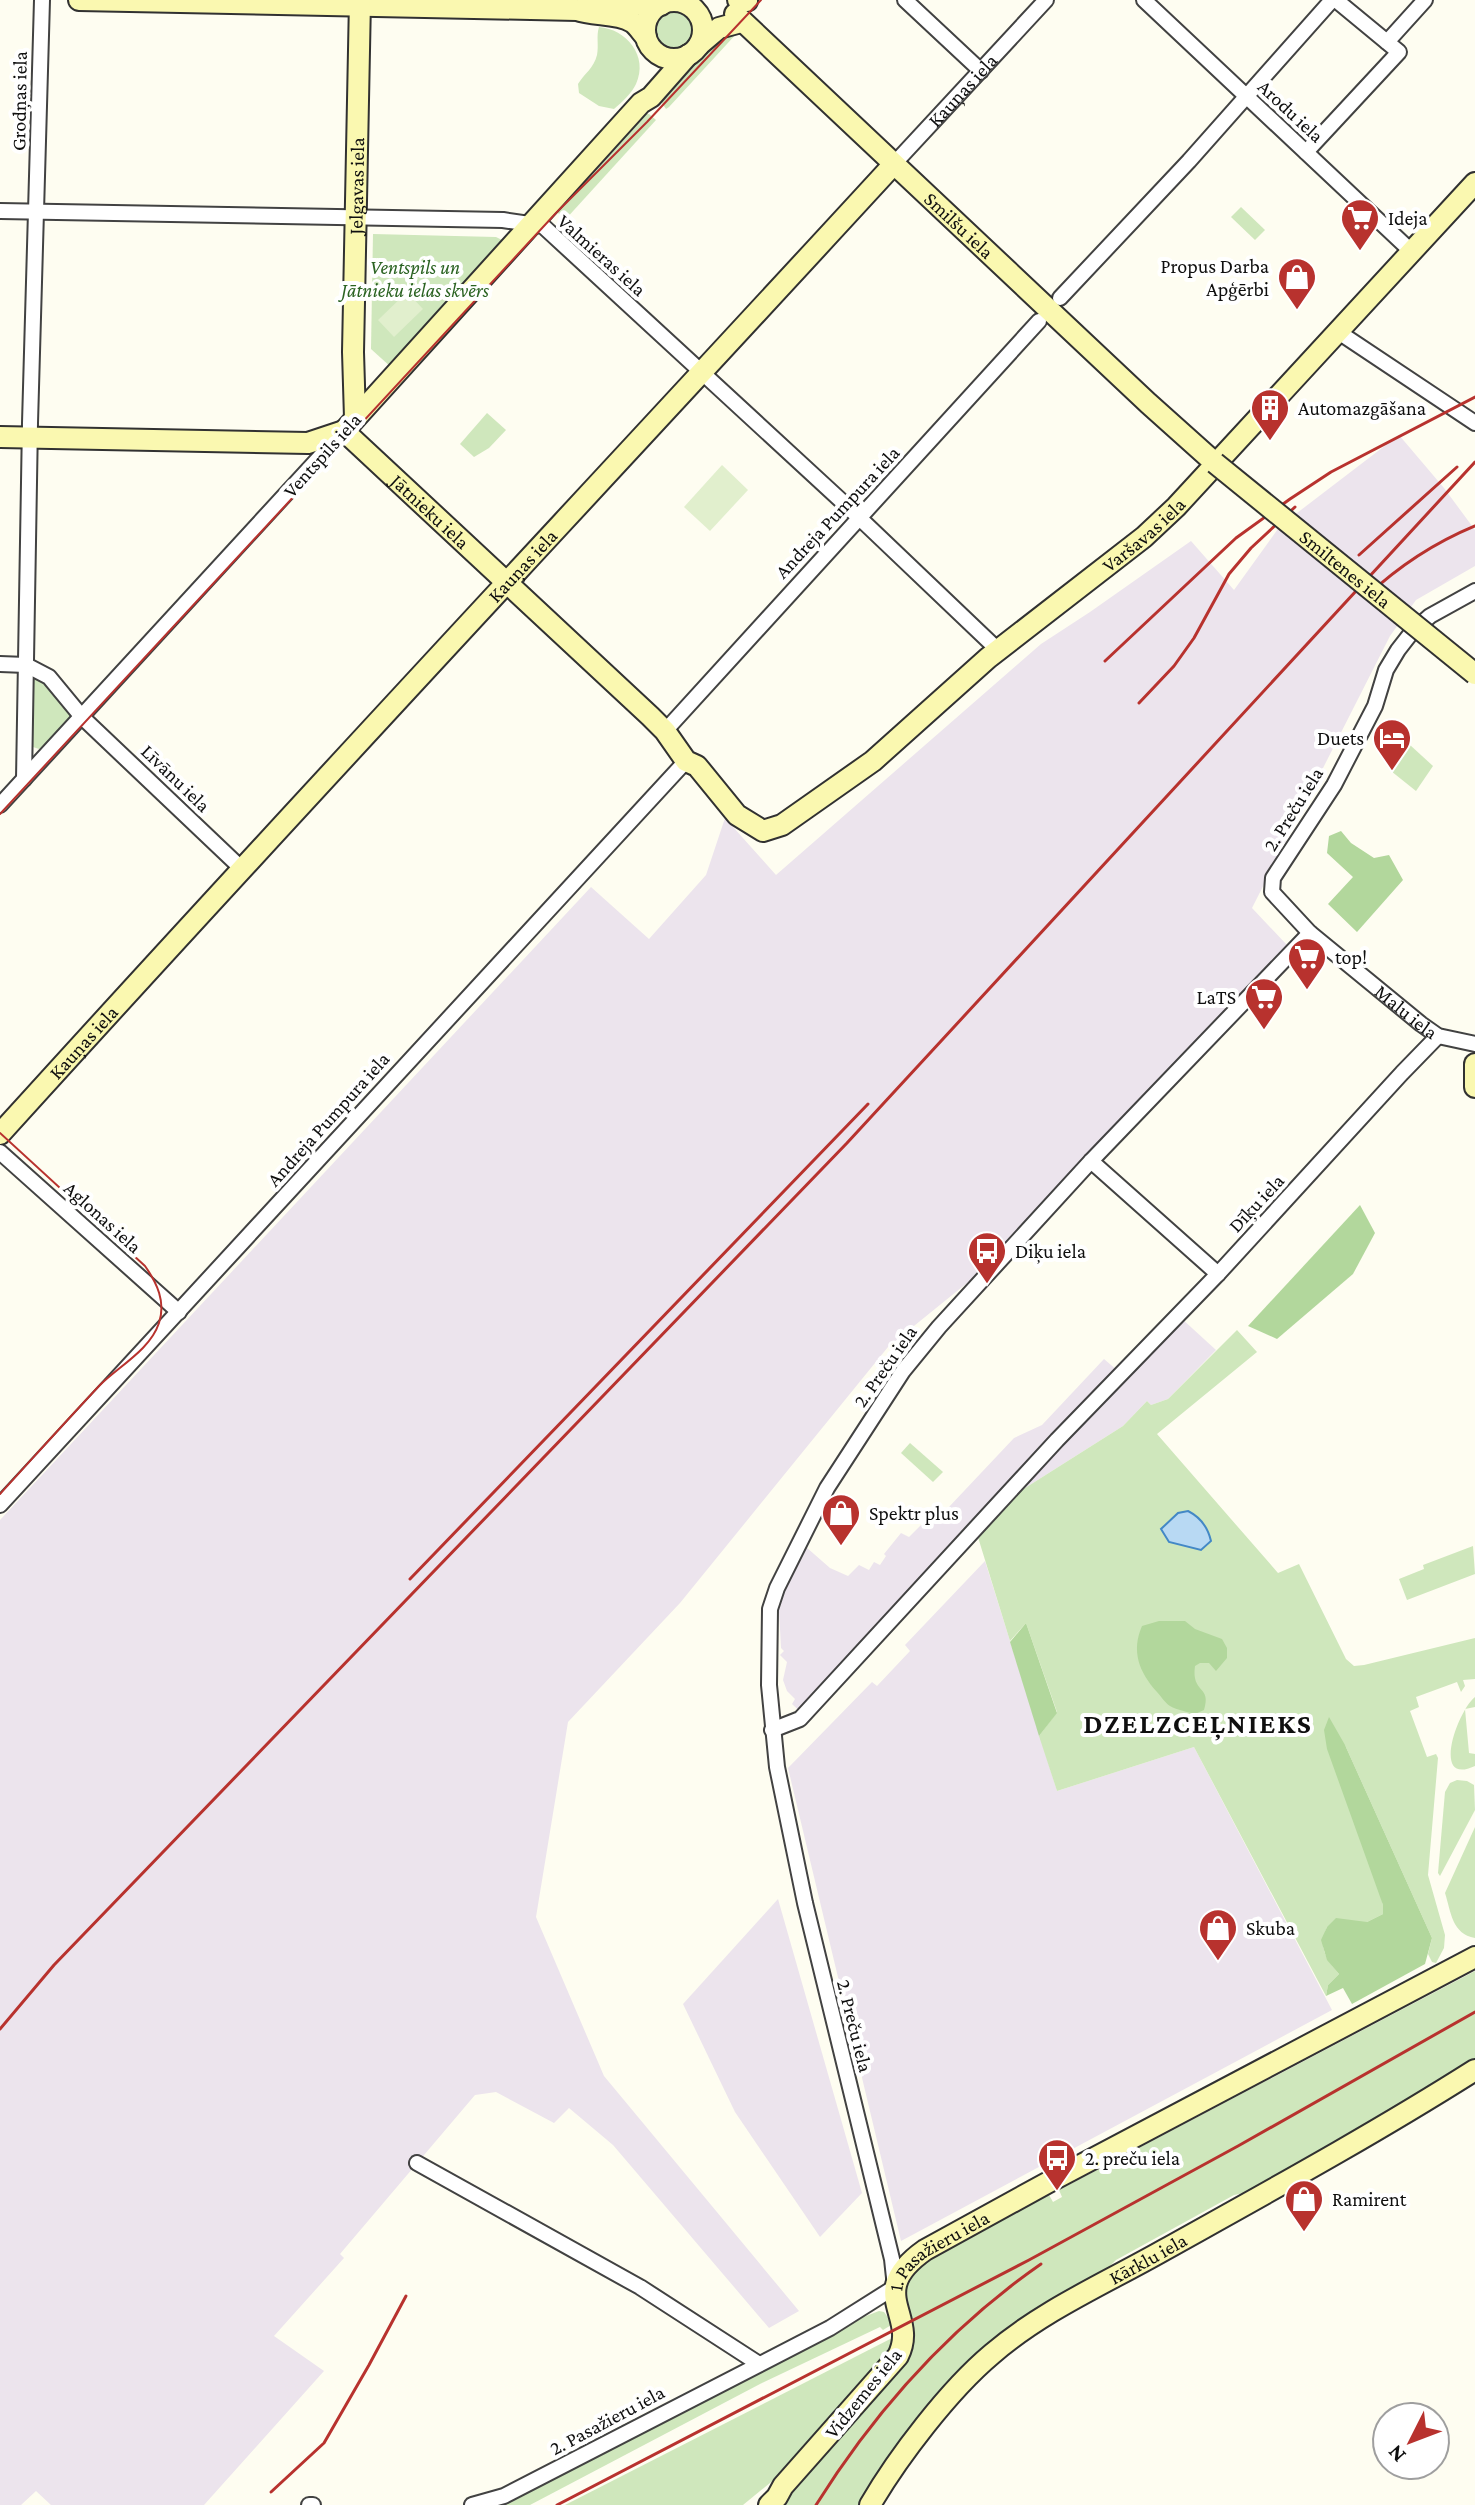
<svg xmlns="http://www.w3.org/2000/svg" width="1475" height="2505" viewBox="0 0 1475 2505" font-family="'Crimson Pro',serif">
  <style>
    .industrial { fill: #ece4ed }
    .green { fill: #cfe7bc }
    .forest { fill: #b2d79c }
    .pitch { fill: #e1efcd }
    .water { fill: #b8d9f3; stroke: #4388c6; stroke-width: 2 }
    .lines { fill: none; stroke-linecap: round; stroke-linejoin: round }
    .street-casing { stroke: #424242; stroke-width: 18 }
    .secondary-casing { stroke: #313131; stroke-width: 24 }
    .street { stroke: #fff; stroke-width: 14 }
    .secondary { stroke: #faf8b0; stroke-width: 20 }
    .tram { stroke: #b8322e; stroke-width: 2 }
    .rail { stroke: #b8322e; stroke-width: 3 }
    .secondary-bridge-casing { stroke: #313131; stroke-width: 24; stroke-linecap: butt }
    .secondary-bridge { stroke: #faf8b0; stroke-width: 20 }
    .labels { text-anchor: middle; stroke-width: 8; stroke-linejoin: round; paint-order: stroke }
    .street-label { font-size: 20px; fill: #0f0f0f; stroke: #fff }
    .poi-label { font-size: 20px; fill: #0f0f0f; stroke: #fff; text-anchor: start }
    .park-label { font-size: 20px; font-style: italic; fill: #2b6322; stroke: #fff }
    .district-label { font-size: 28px; font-weight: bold; letter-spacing: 2px; fill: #0f0f0f; stroke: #fff }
  </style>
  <rect width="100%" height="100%" fill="#fefdf1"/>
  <!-- industrial -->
  <g class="industrial">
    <polygon points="1399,435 1444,488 1475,530 1475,566 1416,600 1390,636 1252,908 1287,945 988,1266 888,1347 680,1603 568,1722 536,1917 604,2076 799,2311 769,2328 613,2145 569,2108 554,2123 496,2092 475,2095 340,2254 344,2258 274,2336 324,2371 204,2505 51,2505 36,2491 21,2505 0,2505 0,1520 591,887 649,939 706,875 725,818 776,875 1041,644 1090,612 1191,541 1234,590 1280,526"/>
    <polygon points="1181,1318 1216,1350 1168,1399 1151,1405 1147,1401 1123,1426 1011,1497 806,1717 792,1704 795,1699 787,1691 783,1680 787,1662 780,1655 784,1651 781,1648 779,1610 788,1580 806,1547 830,1568 848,1576 859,1565 869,1570 874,1562 880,1565 886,1556 884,1554 901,1533 909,1537 921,1525 931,1526 1014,1438 1042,1425 1104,1359 1125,1377"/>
    <polygon points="985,1561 1057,1791 1194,1747 1332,2010 901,2241 788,1768 872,1682 877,1686 910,1651 905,1645"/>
    <polygon points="778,1899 862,2193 820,2237 735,2112 683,2004"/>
  </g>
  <!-- green -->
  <g class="green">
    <circle cx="674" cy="31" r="20"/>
    <path d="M599 27C626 29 649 56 636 84 632 93 622 102 614 109L599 106 579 93 578 84C584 74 594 68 597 55 599 45 596 36 599 27Z"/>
    <polygon points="738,32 669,107 666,109 660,100 703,52 710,41"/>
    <polygon points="646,114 649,114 656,120 564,221 556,210"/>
    <polygon points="1241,207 1265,230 1255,240 1231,217"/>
    <polygon points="373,234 496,237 504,241 392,368 371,349"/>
    <polygon points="487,413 506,430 489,448 474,457 460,444"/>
    <polygon points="36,677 40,678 71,711 71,718 47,745 39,749 33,747 30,741 31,681"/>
    <polygon points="1410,745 1433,766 1416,791 1391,771"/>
    <path d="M1237 1330 1257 1352 1157 1434 1278 1573 1299 1564 1346 1659 1354 1666 1364 1665 1475 1638V1679L1463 1680 1465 1686 1461 1692 1457 1682 1416 1697 1419 1707 1410 1711 1427 1757 1436 1754 1438 1758 1428 1875 1445 1935 1444 1948 1436 1963 1432 1962 1428 1954 1432 1938 1345 1745 1383 1905V1914L1367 1922 1327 1927C1318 1948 1326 1959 1339 1974L1328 1985 1326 1996 1194 1747 1057 1791 1039 1736 1057 1712 1026 1623 1010 1641 977 1534 1011 1497 1123 1426 1147 1401 1151 1405 1168 1399Z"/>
    <polygon points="910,1443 943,1472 933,1482 901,1453"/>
    <polygon points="1473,1546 1475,1574 1407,1600 1399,1579 1424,1569 1423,1565"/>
    <path d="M1475 1697V1707L1465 1709 1469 1753 1475 1754V1766C1430 1787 1458 1710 1475 1697Z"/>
    <polygon points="1457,1780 1467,1781 1474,1785 1475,1810 1440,1876 1438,1873 1445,1792 1450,1783"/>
    <path d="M1475 1827V1938C1452 1934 1451 1912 1445 1893Z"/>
    <path d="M1475 1971V2062L1254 2191 1234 2195 1116 2260 1100 2276 987 2344 950 2383 862 2505H776C826 2458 869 2403 912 2350L914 2339 902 2301 911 2275 929 2258 1049 2195 1053 2202 1062 2197 1059 2190Z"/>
    <polygon points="879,2311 884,2312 893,2324 883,2330 880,2327 760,2384 530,2505 499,2505 520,2497 848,2323"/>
    <polygon points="898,2335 885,2361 781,2474 743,2505 565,2505"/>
  </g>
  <!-- forest -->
  <g class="forest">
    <polygon points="1341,831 1351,843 1374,858 1389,855 1403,880 1357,932 1328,904 1353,877 1327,853 1329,836"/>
    <polygon points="1360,1205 1375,1233 1353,1274 1277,1339 1248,1326"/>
    <path d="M1159 1621H1185L1195 1629 1222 1639 1227 1648V1658L1216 1671 1209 1663H1200L1195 1666C1191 1694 1212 1685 1204 1710L1195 1714C1188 1712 1177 1710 1170 1706 1165 1703 1161 1696 1157 1692 1139 1672 1131 1651 1142 1626Z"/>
    <polygon points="1026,1623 1057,1713 1039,1736 1010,1642"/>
    <polygon points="1329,1717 1345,1745 1432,1938 1425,1964 1352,2004 1343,1988 1326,1996 1328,1985 1339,1974 1327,1960 1321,1940 1327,1927 1336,1918 1367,1922 1383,1914 1383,1905 1327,1749 1324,1730"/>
  </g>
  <!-- pitch -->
  <g class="pitch">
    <polygon points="407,292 423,309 394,337 378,320"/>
    <polygon points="722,465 748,490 710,531 684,507"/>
  </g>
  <!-- water -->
  <path class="water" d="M1188 1511C1200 1517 1208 1528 1211 1541L1201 1550 1169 1542 1161 1529 1178 1513Z"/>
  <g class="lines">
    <!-- street casing -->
    <g class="street-casing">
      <g id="street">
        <polyline points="687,0 689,6"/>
        <polyline points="905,0 981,71"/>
        <polyline points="1144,0 1411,251"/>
        <polyline points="1387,42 1425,0"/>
        <polyline points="1306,152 1399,52 1336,0"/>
        <path id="s1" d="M893 165 1046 0"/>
        <polyline points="0,211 503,220 543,226 848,507 998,650"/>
        <polyline points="1060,298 1189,161 1332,0"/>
        <polyline points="1337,331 1475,423"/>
        <path id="s2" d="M1475 591 1430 616 1412 632 1398 650 1386 670 1375 706 1334 785 1273 878 1272 892 1310 933 1421 1024 1438 1036 1475 1044"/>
        <polyline points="0,664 26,665 49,677 82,717 241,868"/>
        <polyline points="665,731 1039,321"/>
        <polyline points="24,779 30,423 42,0"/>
        <polyline points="0,805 341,434"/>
        <polyline points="0,1152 179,1312"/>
        <polyline points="1091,1161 1218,1274"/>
        <polyline points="0,1505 686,761"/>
        <polyline points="772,1730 800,1719 1057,1440 1218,1274 1402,1073 1438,1036"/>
        <polyline points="417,2163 640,2287 759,2364"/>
        <polyline points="309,2505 313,2505"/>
        <polyline points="472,2505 504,2496 830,2328 895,2287 892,2259 805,1903 777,1767 769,1685 770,1609 777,1588 827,1488 903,1371 939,1327 1091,1161 1310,933"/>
      </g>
    </g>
    <!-- secondary casing -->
    <g class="secondary-casing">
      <g id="secondary">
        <path d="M79 0 577 10C593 16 618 13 632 22 637 25 642 33 646 37"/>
        <polyline points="738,0 747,1"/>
        <circle cx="674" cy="30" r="29"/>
        <polyline points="587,3 661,5"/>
        <path id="s3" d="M735 14 1148 403 1215 463"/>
        <polyline points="699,45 719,28 741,22"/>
        <path id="s4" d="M355 418 353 352 360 0"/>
        <polyline points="344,431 641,103 651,97 688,55"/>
        <path id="s5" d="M0 437 308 443 344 431 650 716 665 731 686 761 697 766 737 815 763 831 782 825 873 761 988 658 1144 537 1176 507 1475 183"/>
        <polyline points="1475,1064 1475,1087"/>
        <path id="s6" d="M0 1134C295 808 596 488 893 165"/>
        <path id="s7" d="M769 2505 777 2497 783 2486 898 2356C919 2315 864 2293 925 2250L1047 2183 1475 1957"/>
        <path id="s8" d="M870 2505C898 2457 949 2390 992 2354 1043 2310 1106 2283 1164 2250 1268 2192 1374 2134 1475 2070"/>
      </g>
    </g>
    <!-- street -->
    <use href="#street" class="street"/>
    <!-- secondary -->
    <use href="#secondary" class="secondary"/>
    <!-- tram -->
    <g class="tram">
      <polyline points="0,814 556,213 647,122 761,0"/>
      <path d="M0 1133 145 1266C157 1283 166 1302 159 1323 150 1350 119 1366 100 1385 66 1421 33 1458 0 1494"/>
    </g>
    <!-- rail -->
    <g class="rail">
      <polyline points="1359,555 1457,467"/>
      <path d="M1367 596C1399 566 1434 543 1475 526"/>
      <polyline points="1105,661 1236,538 1290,499 1331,472 1475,397"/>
      <polyline points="1139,703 1174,666 1194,638 1229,574 1251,548 1295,507"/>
      <polyline points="410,1579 868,1104"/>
      <polyline points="0,2029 54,1965 847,1143 1475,462"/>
      <polyline points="271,2492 324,2443 369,2365 406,2296"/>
      <polyline points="557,2505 1029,2260 1238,2146 1475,2012"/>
      <path d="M816 2505C875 2411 949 2328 1041 2264"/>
    </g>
    <!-- secondary-bridge casing -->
    <g class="secondary-bridge-casing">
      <g id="secondary-bridge">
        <path id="s9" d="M1215 463 1475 674"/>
      </g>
    </g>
    <!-- secondary-bridge -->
    <use href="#secondary-bridge" class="secondary-bridge"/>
  </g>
  <!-- icons -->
  <defs>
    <g id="supermarket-pin" transform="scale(2)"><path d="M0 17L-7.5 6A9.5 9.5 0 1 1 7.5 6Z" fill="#b8322e" stroke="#fff"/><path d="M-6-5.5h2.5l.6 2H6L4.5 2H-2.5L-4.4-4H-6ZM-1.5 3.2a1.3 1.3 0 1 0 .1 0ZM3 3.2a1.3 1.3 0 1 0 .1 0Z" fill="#fff"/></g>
    <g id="shop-pin" transform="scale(2)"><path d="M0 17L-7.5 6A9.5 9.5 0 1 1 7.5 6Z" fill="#b8322e" stroke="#fff"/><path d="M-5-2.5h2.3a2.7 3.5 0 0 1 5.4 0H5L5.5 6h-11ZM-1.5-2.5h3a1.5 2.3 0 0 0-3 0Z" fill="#fff"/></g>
    <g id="building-pin" transform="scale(2)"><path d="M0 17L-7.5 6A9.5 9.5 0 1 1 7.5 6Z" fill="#b8322e" stroke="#fff"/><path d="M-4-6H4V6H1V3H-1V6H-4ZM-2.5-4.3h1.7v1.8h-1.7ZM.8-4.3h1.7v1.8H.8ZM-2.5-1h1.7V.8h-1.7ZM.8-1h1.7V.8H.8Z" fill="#fff"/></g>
    <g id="hotel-pin" transform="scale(2)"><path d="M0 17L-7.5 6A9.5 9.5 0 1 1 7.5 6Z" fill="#b8322e" stroke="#fff"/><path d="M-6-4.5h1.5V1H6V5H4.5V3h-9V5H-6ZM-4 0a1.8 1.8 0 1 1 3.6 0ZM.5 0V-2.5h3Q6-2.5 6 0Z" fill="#fff"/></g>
    <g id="bus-pin" transform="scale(2)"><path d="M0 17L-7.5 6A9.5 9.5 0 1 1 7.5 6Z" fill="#b8322e" stroke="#fff"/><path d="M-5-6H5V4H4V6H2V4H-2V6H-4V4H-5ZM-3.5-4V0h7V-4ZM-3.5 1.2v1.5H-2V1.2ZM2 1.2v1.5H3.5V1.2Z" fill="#fff"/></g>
  </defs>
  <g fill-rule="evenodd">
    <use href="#supermarket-pin" x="1360" y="218"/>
    <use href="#shop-pin" x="1297" y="277"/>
    <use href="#building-pin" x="1270" y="408"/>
    <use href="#hotel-pin" x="1392" y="738"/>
    <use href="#supermarket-pin" x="1307" y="957"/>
    <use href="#supermarket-pin" x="1264" y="997"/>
    <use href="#bus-pin" x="987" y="1251"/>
    <use href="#shop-pin" x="841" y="1513"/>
    <use href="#shop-pin" x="1218" y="1928"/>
    <use href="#bus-pin" x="1057" y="2158"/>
    <use href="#shop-pin" x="1304" y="2199"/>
  </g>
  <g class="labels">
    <!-- street labels -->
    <g class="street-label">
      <text dy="7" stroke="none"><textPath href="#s1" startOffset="102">Kauņas iela</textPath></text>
      <text transform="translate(19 101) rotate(-89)" y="7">Grodņas iela</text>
      <text transform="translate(1291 111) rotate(43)" y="7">Arodu iela</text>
      <text dy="7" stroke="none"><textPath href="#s4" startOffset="232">Jelgavas iela</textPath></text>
      <text dy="7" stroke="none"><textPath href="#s3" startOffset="308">Smilšu iela</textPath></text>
      <text transform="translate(602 255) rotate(42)" y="7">Valmieras iela</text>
      <text transform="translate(322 455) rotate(-48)" y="7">Ventspils iela</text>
      <text dy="7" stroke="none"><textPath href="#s5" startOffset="464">Jātnieku iela</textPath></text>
      <text transform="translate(837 512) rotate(-47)" y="7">Andreja Pumpura iela</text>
      <text dy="7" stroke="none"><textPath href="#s5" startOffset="1412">Varšavas iela</textPath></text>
      <text dy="7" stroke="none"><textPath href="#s6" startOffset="772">Kauņas iela</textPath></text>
      <text dy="7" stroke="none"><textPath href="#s9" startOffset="168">Smiltenes iela</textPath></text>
      <text transform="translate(176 778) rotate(44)" y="7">Līvānu iela</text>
      <text transform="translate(1293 809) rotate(-58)" y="7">2. Preču iela</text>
      <text dy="7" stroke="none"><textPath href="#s2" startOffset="554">Malu iela</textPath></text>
      <text dy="7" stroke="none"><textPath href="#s6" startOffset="124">Kauņas iela</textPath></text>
      <text transform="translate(328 1119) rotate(-48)" y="7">Andreja Pumpura iela</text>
      <text transform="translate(1256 1203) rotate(-47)" y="7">Dīķu iela</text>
      <text transform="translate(103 1217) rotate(42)" y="7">Aglonas iela</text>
      <text transform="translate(885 1366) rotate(-55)" y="7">2. Preču iela</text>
      <text transform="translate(855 2026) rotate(76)" y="7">2. Preču iela</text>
      <text dy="7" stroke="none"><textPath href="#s7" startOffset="326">1. Pasažieru iela</textPath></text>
      <text dy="7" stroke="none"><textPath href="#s8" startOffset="378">Kārklu iela</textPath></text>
      <text transform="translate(863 2393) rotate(-51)" y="7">Vidzemes iela</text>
      <text transform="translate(607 2420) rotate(-28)" y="7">2. Pasažieru iela</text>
    </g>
    <!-- poi labels -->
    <g class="poi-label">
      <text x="1388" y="225">Ideja</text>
      <text x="1269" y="273" text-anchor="end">Propus Darba<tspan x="1269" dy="23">Apģērbi</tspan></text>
      <text x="1298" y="415">Automazgāšana</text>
      <text x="1364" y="745" text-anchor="end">Duets</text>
      <text x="1335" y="964">top!</text>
      <text x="1236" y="1004" text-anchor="end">LaTS</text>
      <text x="1015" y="1258">Diķu iela</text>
      <text x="869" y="1520">Spektr plus</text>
      <text x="1246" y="1935">Skuba</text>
      <text x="1085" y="2165">2. preču iela</text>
      <text x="1332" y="2206">Ramirent</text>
    </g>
    <!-- park labels -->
    <g class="park-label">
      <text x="415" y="274">Ventspils un<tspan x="415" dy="23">Jātnieku ielas skvērs</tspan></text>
    </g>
    <!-- district labels -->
    <g class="district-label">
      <text x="1198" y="1733">DZELZCEĻNIEKS</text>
    </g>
  </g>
  <!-- north arrow -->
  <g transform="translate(1411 2441) rotate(228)"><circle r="38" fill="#ffffff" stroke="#9f9f9f" stroke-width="2"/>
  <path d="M0-6L14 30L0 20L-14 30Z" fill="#b8322e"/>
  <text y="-12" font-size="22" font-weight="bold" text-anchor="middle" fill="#0f0f0f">N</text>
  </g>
</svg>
